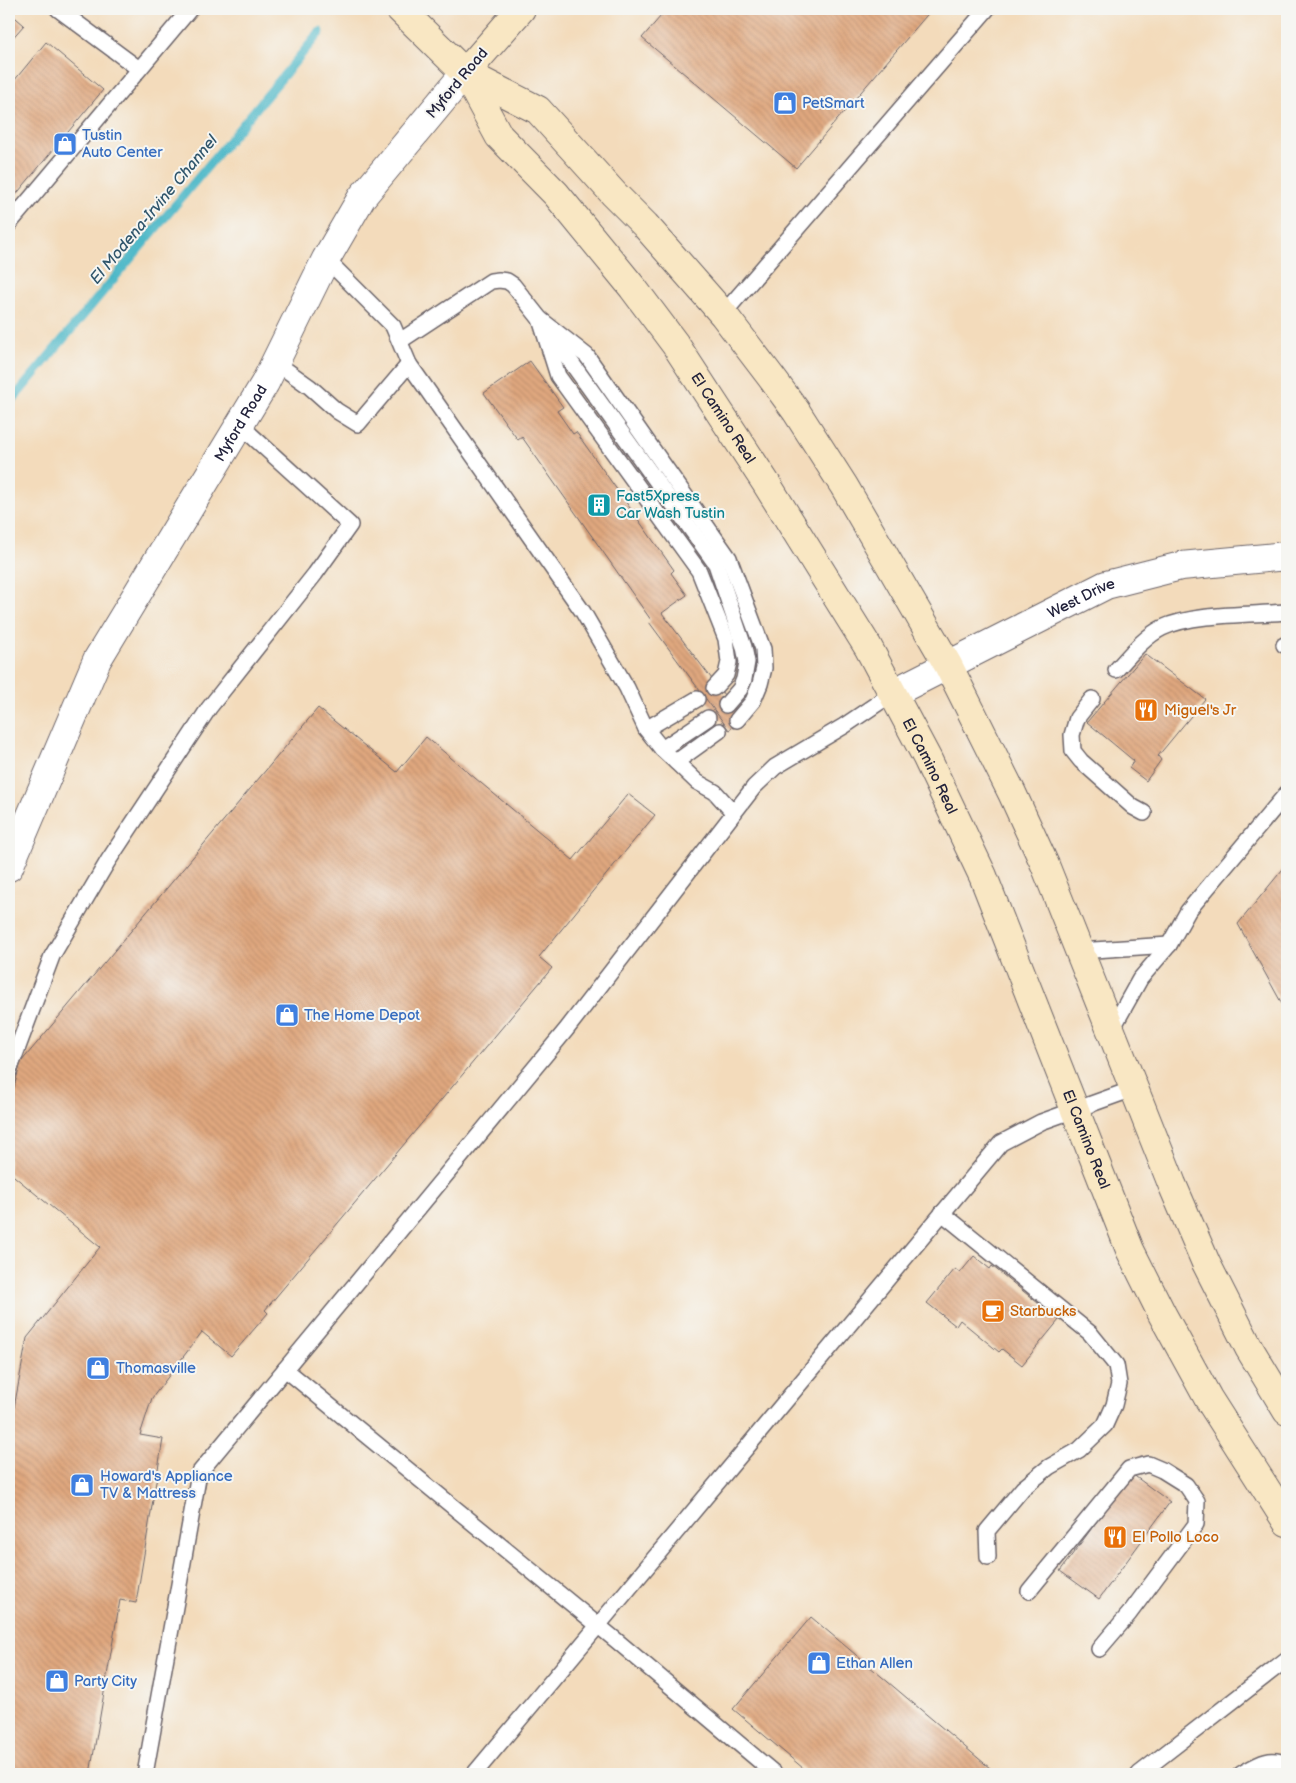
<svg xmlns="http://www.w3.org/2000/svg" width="1296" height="1783" viewBox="0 0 1296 1783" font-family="'Balsamiq Sans',sans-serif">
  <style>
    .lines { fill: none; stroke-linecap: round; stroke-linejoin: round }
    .stream { stroke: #4bb7c7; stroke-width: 9 }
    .building { fill: url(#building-back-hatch) }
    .lane-casing { stroke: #6b6368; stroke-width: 18 }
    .street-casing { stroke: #6b6368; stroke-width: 30 }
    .secondary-casing { stroke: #6b6368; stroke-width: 30 }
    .lane { stroke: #fff; stroke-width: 15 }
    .street { stroke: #fff; stroke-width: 28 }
    .secondary { stroke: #f9e7c3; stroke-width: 28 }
    .labels { text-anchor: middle; stroke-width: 4; stroke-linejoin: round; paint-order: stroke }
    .street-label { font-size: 15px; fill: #22223b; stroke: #f6f6f2 }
    .shop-label { font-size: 15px; fill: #366cbe; stroke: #f6f6f2; text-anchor: start }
    .culture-label { font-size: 15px; fill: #0d838f; stroke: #f6f6f2; text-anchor: start }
    .food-label { font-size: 15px; fill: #c56008; stroke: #f6f6f2; text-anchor: start }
    .water-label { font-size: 16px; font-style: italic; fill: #30566c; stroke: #f6f6f2 }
  </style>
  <defs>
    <pattern id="building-back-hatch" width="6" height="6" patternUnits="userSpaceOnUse" patternTransform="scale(1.25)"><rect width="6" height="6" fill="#dfa77e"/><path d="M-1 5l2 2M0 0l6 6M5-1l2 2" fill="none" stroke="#bf8f6e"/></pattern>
  </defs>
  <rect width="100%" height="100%" fill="#f6f6f2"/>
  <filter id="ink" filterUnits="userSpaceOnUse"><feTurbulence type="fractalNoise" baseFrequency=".02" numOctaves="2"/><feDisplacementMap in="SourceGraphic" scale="10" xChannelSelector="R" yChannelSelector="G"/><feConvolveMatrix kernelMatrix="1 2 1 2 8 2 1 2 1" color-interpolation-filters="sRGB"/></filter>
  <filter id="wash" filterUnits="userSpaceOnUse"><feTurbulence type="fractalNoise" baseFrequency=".0096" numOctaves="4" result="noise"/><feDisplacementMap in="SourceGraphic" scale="20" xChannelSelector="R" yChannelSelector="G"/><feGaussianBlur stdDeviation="1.12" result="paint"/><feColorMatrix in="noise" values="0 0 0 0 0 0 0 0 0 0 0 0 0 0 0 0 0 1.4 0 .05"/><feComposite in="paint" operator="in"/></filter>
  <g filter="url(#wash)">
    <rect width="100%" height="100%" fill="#f3dbbb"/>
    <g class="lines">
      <!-- stream -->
      <polyline class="stream" points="9,404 320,32"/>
    </g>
    <g id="blocks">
      <!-- building -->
      <g class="building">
        <polygon points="667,9 932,9 796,168 642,38"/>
        <polygon points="9,12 24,25 9,42"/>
        <polygon points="46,42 103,90 9,203 9,87"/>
        <polygon points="530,361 563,407 557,411 573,434 576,432 674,570 671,573 687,595 662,613 743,720 729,730 649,622 651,620 522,437 518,440 484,393"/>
        <polygon points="1145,654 1205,699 1158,756 1161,760 1146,781 1129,768 1134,761 1087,722"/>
        <polygon points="318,708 397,772 426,737 573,860 628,794 655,815 539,957 552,968 265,1310 268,1313 231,1356 202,1332 152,1398 140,1435 163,1439 136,1603 120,1600 90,1774 9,1774 9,1413 13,1413 27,1338 100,1247 9,1172 9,1105 21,1062"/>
        <polygon points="1287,864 1287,1013 1238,924"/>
        <polygon points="974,1256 990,1269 992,1266 1059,1320 1022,1365 1002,1349 999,1352 960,1320 956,1326 927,1303 955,1269 960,1273"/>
        <polygon points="1132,1474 1170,1502 1099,1599 1060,1571"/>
        <polygon points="811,1617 997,1774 810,1774 733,1709"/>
        <polygon points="1272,1765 1285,1774 1265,1774"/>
      </g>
    </g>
  </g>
  <g filter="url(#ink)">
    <use href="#blocks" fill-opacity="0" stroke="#6b6368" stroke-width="1"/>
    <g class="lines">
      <!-- lane casing -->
      <g class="lane-casing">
        <g id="lane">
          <polyline points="58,9 139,69"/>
          <polyline points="9,224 190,9"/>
          <polyline points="326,259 393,326 409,364 583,612 627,688 646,729 662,749 676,762 697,782 715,792 733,812"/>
          <polyline points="723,314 987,9"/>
          <polyline points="540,319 587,356 729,558 763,649 764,668 760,684 753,701 737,720"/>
          <polyline points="550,333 716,564 744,647 747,662 744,679 740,689 726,705"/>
          <polyline points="400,341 491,281 499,280 507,281 513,285 540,319 558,376 699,571 726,639 729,662 726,675 714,688"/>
          <polyline points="275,362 310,387 337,411 358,424 409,364"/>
          <polyline points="1284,645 1287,644"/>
          <path d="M1116 670C1129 656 1144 637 1162 628 1193 613 1251 615 1287 612"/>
          <polyline points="1092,699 1077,718 1072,735 1073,751 1081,761 1133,807 1144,813"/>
          <polyline points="646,729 697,699"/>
          <polyline points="662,749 708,718"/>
          <polyline points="676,762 719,731"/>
          <polyline points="1079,951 1169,945"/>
          <polyline points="1111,1031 1140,979 1169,945 1188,911 1287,793"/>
          <polyline points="9,1071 52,956 108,861 209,708 315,574 350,525 240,425"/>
          <polyline points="942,1213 1090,1333 1116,1365 1119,1384 1114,1405 1105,1425 1079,1450 1049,1467 1023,1488 987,1531 988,1557"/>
          <polyline points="285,1369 617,1641 775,1774"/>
          <polyline points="1029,1591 1129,1469 1148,1464 1162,1470 1186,1485 1197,1501 1196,1524 1129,1614 1099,1649"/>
          <polyline points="145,1774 199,1473 566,1030 754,787 775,767 844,726 893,693"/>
          <polyline points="474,1774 1001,1143 1041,1122 1133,1089"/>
          <polyline points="1139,1774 1287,1659"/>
          <path d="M1241 1774C1257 1765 1270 1755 1287 1765"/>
        </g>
      </g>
      <!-- street casing -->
      <g class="street-casing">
        <g id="street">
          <path id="s1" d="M893 693 1106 585 1181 566 1287 556"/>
          <path id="s2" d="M9 867 97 660 265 383 326 259 362 197 465 73"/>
        </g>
      </g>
      <!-- secondary casing -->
      <g class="secondary-casing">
        <g id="secondary">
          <path id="s3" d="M400 9 465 73 499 136 556 194 633 288 675 344 766 483 868 647 927 758 983 876 1130 1250 1162 1314 1208 1398 1287 1522"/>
          <polyline points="465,73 538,110 614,194 645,225 723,314 771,377 796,411 844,486 948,665 1012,793 1045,865 1172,1184 1206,1263 1249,1348 1287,1411"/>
          <polyline points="465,73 521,9"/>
        </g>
      </g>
      <!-- lane -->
      <use href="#lane" class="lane"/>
      <!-- street -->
      <use href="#street" class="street"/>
      <!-- secondary -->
      <use href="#secondary" class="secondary"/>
    </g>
  </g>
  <!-- icons -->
  <defs>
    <g id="shop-square" transform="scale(1.25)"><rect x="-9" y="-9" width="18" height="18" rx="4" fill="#3f7fe0" stroke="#f6f6f2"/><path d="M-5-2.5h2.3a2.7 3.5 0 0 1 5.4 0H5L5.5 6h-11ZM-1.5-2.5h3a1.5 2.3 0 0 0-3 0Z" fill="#fff"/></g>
    <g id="building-square" transform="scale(1.25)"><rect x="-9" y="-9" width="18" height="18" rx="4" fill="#0f9aa8" stroke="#f6f6f2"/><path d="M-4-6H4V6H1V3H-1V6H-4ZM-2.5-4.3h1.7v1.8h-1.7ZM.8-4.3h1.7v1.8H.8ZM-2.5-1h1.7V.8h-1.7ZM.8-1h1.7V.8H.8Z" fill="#fff"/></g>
    <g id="restaurant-square" transform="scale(1.25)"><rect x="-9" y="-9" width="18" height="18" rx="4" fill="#e8710a" stroke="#f6f6f2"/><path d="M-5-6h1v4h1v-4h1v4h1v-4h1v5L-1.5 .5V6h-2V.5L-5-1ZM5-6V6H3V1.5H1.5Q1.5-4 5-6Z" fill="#fff"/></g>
    <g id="cafe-square" transform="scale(1.25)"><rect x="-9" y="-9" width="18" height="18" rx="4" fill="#e8710a" stroke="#f6f6f2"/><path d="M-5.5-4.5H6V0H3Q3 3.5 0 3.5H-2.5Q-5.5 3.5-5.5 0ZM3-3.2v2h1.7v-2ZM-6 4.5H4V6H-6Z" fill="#fff"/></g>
  </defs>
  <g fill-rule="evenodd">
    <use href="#shop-square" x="785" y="103"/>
    <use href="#shop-square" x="65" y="144"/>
    <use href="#building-square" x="599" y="505"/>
    <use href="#restaurant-square" x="1146" y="710"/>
    <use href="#shop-square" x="287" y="1015"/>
    <use href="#cafe-square" x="993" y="1311"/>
    <use href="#shop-square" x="98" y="1368"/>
    <use href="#shop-square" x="82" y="1485"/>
    <use href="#restaurant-square" x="1115" y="1537"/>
    <use href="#shop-square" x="819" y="1663"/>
    <use href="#shop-square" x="57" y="1681"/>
  </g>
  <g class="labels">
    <!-- street labels -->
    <g class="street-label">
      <text transform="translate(457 83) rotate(-50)" y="5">Myford Road</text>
      <text dy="5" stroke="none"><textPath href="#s3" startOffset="524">El Camino Real</textPath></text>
      <text dy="5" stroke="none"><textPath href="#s2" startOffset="502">Myford Road</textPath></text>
      <text dy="5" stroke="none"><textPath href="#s1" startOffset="211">West Drive</textPath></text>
      <text dy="5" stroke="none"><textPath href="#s3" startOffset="929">El Camino Real</textPath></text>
      <text dy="5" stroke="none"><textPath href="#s3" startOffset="1334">El Camino Real</textPath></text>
    </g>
    <!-- shop labels -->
    <g class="shop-label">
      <text x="802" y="108">PetSmart</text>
      <text x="82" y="140">Tustin<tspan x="82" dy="17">Auto Center</tspan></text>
      <text x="304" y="1020">The Home Depot</text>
      <text x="116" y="1373">Thomasville</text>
      <text x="100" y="1481">Howard's Appliance<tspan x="100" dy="17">TV &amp; Mattress</tspan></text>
      <text x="836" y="1668">Ethan Allen</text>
      <text x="74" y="1686">Party City</text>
    </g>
    <!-- culture labels -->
    <g class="culture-label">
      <text x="616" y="501">Fast5Xpress<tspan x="616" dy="17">Car Wash Tustin</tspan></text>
    </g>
    <!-- food labels -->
    <g class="food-label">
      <text x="1164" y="715">Miguel's Jr</text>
      <text x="1010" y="1316">Starbucks</text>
      <text x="1132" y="1542">El Pollo Loco</text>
    </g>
    <!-- water labels -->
    <g class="water-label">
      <text transform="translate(153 209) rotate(-50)" y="6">El Modena-Irvine Channel</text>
    </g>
  </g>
  <!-- margin -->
  <rect width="1296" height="1783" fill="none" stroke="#f6f6f2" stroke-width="30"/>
</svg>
